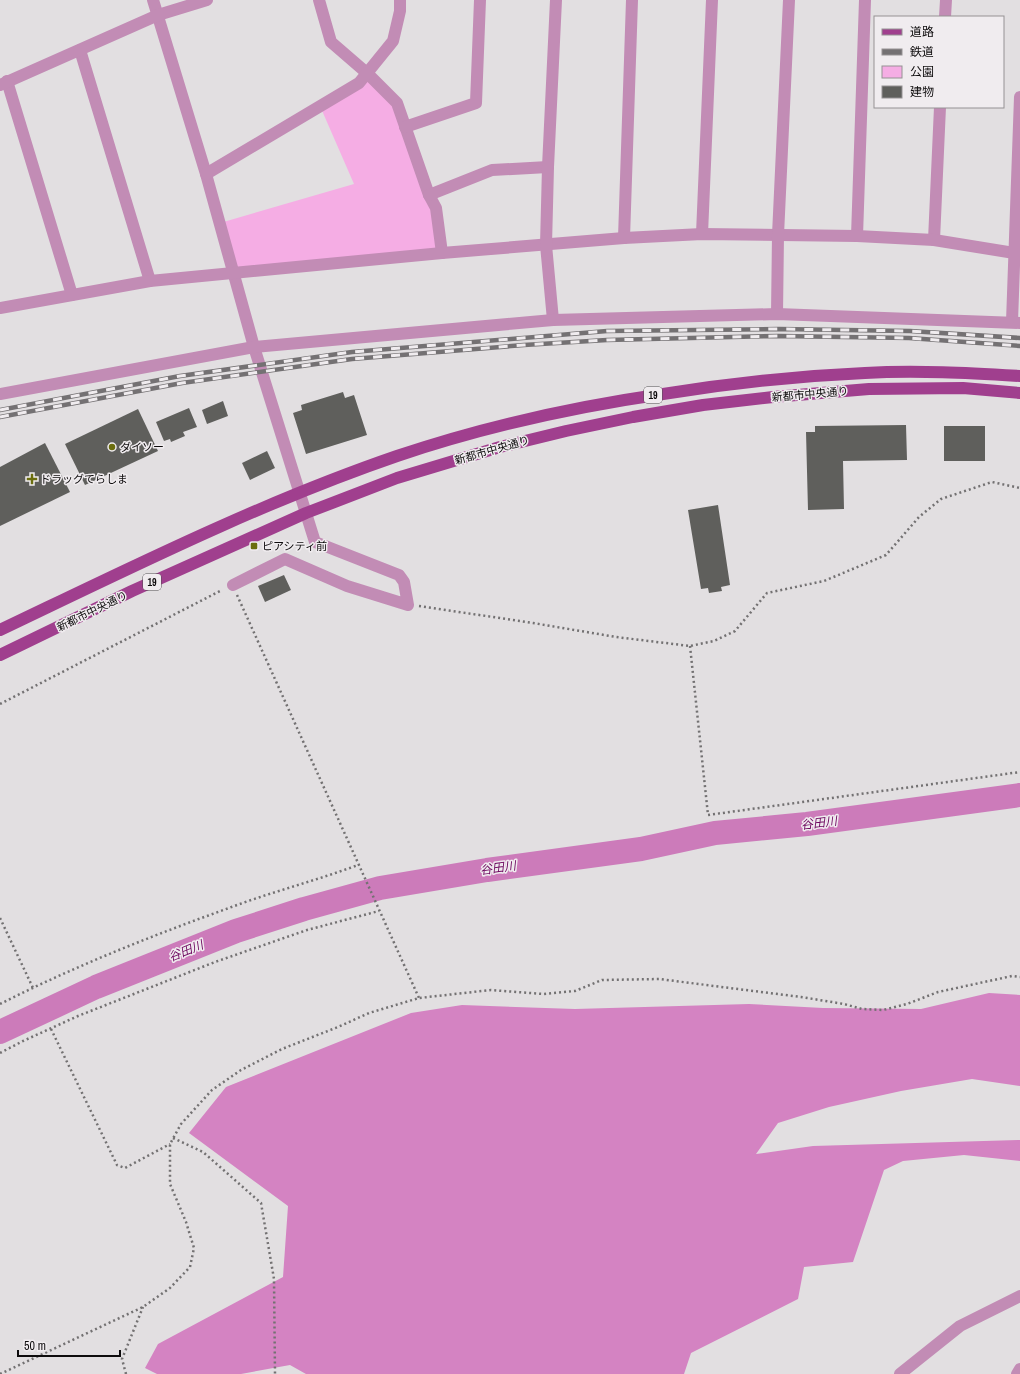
<svg xmlns="http://www.w3.org/2000/svg" width="1020" height="1374" viewBox="0 0 1020 1374" font-family="'Archivo Narrow','Noto Sans JP',sans-serif">
  <style>
    .green { fill: #f5ade4 }
    .forest { fill: #d483c2 }
    .lines { fill: none; stroke-linecap: round; stroke-linejoin: round }
    .river { stroke: #cc7bba; stroke-width: 24 }
    .building { fill: #5f5f5c }
    .path { stroke: #737172; stroke-width: 2.5; stroke-dasharray: 2 3; stroke-linecap: butt }
    .minor { stroke: #c28cb5; stroke-width: 12 }
    .tertiary { stroke: #c28cb5; stroke-width: 12 }
    .primary { stroke: #a03f8e; stroke-width: 12 }
    .rail-casing { stroke: #747173; stroke-width: 4.5 }
    .rail { stroke: #f0ecef; stroke-width: 3; stroke-dasharray: 9; stroke-linecap: butt }
    .poi-dot { fill: #6b6d0e; stroke: #f0ecef; stroke-width: 1.5 }
    .labels { text-anchor: middle; stroke-width: 3; stroke-linejoin: round; paint-order: stroke }
    .shield { fill: #f0ecef; stroke: #514e50; stroke-width: 1 }
    .shield-label { font-size: 10px; font-weight: bold; fill: #0d0b0c }
    .street-label { font-size: 11px; fill: #0d0b0c; stroke: #f0ecef }
    .poi-label { font-size: 11px; fill: #0d0b0c; stroke: #f0ecef; text-anchor: start }
    .water-label { font-size: 12px; font-style: italic; fill: #6c055e; stroke: #f0ecef }
  </style>
  <rect width="100%" height="100%" fill="#e2dfe1"/>
  <!-- green -->
  <polygon class="green" points="368,74 397,103 429,195 442,253 234,274 220,223 354,184 320,106"/>
  <!-- forest -->
  <polygon class="forest" points="989,993 1020,995 1020,1086 972,1079 901,1091 829,1107 778,1123 756,1154 813,1146 1020,1140 1020,1161 964,1155 903,1161 884,1170 853,1262 804,1267 798,1299 691,1353 684,1374 306,1374 290,1365 241,1374 157,1374 145,1368 158,1344 283,1277 288,1206 189,1133 226,1087 411,1013 462,1005 575,1009 749,1004 823,1008 921,1009"/>
  <g class="lines">
    <!-- river -->
    <polyline class="river" points="0,1032 96,987 236,931 304,909 380,888 487,870 641,849 715,833 807,824 1020,795"/>
  </g>
  <!-- building -->
  <g class="building">
    <polygon points="343,392 345,398 354,395 367,435 306,454 293,413 302,410 301,405"/>
    <polygon points="223,401 228,416 207,424 202,410"/>
    <polygon points="189,408 197,427 183,432 185,436 171,442 170,439 164,441 156,422"/>
    <polygon points="138,409 158,451 85,485 65,444"/>
    <polygon points="906,425 907,460 843,461 844,509 808,510 806,432 815,432 815,426"/>
    <rect x="944" y="426" width="41" height="35"/>
    <polygon points="45,443 70,492 0,526 0,467"/>
    <polygon points="267,451 275,468 250,480 242,463"/>
    <polygon points="718,505 730,585 721,587 722,591 709,593 708,588 701,589 688,510"/>
    <polygon points="284,575 291,590 265,602 258,586"/>
  </g>
  <g class="lines">
    <!-- path -->
    <g class="path">
      <polyline points="237,595 419,998"/>
      <polyline points="419,606 533,623 616,637 690,646 714,641 735,631 767,593 824,581 886,555 919,517 941,499 992,482 1020,488"/>
      <polyline points="690,646 708,815 1020,772"/>
      <polyline points="0,704 222,590"/>
      <polyline points="0,918 33,988"/>
      <path d="M0 1004C73 967 151 936 229 908 271 892 315 881 358 865"/>
      <polyline points="51,1029 117,1165 125,1168 170,1144"/>
      <polyline points="0,1053 23,1041 78,1016 215,962 307,930 379,911"/>
      <polyline points="173,1138 203,1152 261,1203 274,1279 275,1374"/>
      <polyline points="0,1374 143,1307 170,1288 190,1267 194,1248 186,1222 170,1184 170,1144 181,1124 212,1090 241,1070 282,1049 338,1027 369,1013 419,998 491,990 543,994 575,991 602,980 659,979 801,997 844,1004 862,1009 883,1010 907,1004 938,992 1012,976 1020,977"/>
      <polyline points="126,1374 122,1359 143,1307"/>
    </g>
    <!-- minor -->
    <g class="minor">
      <polyline points="153,0 206,174 254,347 315,542 399,575 404,582 408,605 347,586 285,559 233,585"/>
      <polyline points="319,0 331,42 368,74 397,103 429,195 436,208 442,253"/>
      <polyline points="945,17 946,0"/>
      <polyline points="80,50 150,281"/>
      <polyline points="7,81 72,295"/>
      <polyline points="0,85 158,15 207,0"/>
      <polyline points="405,127 476,103 480,0"/>
      <polyline points="206,174 359,83 393,41 400,11 400,0"/>
      <polyline points="429,195 492,170 548,167"/>
      <polyline points="702,234 712,0"/>
      <polyline points="857,236 865,0"/>
      <polyline points="624,238 632,0"/>
      <polyline points="934,240 940,107"/>
      <polyline points="0,308 150,281 442,253 624,238 702,234 857,236 934,240 1020,254"/>
      <polyline points="777,314 778,235 789,0"/>
      <polyline points="553,320 546,245 548,167 556,0"/>
      <polyline points="1012,322 1020,97"/>
      <polyline points="0,394 254,347 553,320 777,314 1020,323"/>
      <polyline points="900,1374 960,1326 1020,1296"/>
    </g>
    <!-- tertiary -->
    <polyline class="tertiary" points="1017,1374 1020,1369"/>
    <!-- primary -->
    <g class="primary">
      <path d="M0 630C130 568 260 503 397 456 483 427 573 407 663 394 730 383 797 376 865 373 916 370 969 373 1020 376"/>
      <polyline points="0,655 132,591 306,513 397,478 500,447 566,431 633,417 703,405 773,397 869,389 963,388 1020,393"/>
    </g>
    <!-- rail casing -->
    <g class="rail-casing">
      <g id="rail">
        <polyline points="0,410 180,376 352,352 607,331 779,329 910,331 1020,338"/>
        <polyline points="0,417 182,383 352,359 524,345 607,340 778,336 909,338 1020,346"/>
      </g>
    </g>
    <!-- rail -->
    <use href="#rail" class="rail"/>
  </g>
  <!-- markers -->
  <g class="poi-dot">
    <circle cx="112" cy="447" r="4"/>
    <path d="M30 473h4v4h4v4h-4v4h-4v-4h-4v-4h4z"/>
    <rect x="250" y="542" width="8" height="8" rx="2"/>
  </g>
  <g class="labels">
    <!-- shield labels -->
    <g class="shield">
      <rect x="644" y="387" width="18" height="16" rx="3"/>
      <rect x="143" y="574" width="18" height="16" rx="3"/>
    </g>
    <g class="shield-label">
      <text x="653" y="399">19</text>
      <text x="152" y="586">19</text>
    </g>
    <!-- street labels -->
    <g class="street-label">
      <text transform="translate(810 394) rotate(-5)" y="4">新都市中央通り</text>
      <text transform="translate(492 450) rotate(-16)" y="4">新都市中央通り</text>
      <text transform="translate(92 611) rotate(-26)" y="4">新都市中央通り</text>
    </g>
    <!-- poi labels -->
    <g class="poi-label">
      <text x="120" y="451">ダイソー</text>
      <text x="40" y="483">ドラッグてらしま</text>
      <text x="262" y="550">ピアシティ前</text>
    </g>
    <!-- water labels -->
    <g class="water-label">
      <text transform="translate(819 823) rotate(-7)" y="4">谷田川</text>
      <text transform="translate(498 868) rotate(-8)" y="4">谷田川</text>
      <text transform="translate(186 951) rotate(-22)" y="4">谷田川</text>
    </g>
  </g>
  <!-- legend -->
  <rect x="874" y="16" width="130" height="92" fill="#f0ecef" stroke="#959294"/>
  <rect x="882" y="29" width="20" height="6" fill="#a03f8e" stroke="#959294"/>
  <text x="910" y="36" font-size="12" fill="#0d0b0c">道路</text>
  <rect x="882" y="49" width="20" height="6" fill="#747173" stroke="#959294"/>
  <text x="910" y="56" font-size="12" fill="#0d0b0c">鉄道</text>
  <rect x="882" y="66" width="20" height="12" fill="#f5ade4" stroke="#959294"/>
  <text x="910" y="76" font-size="12" fill="#0d0b0c">公園</text>
  <rect x="882" y="86" width="20" height="12" fill="#5f5f5c" stroke="#959294"/>
  <text x="910" y="96" font-size="12" fill="#0d0b0c">建物</text>
  <!-- scale -->
  <path d="M18 1350v6h102v-6" fill="none" stroke="#0d0b0c" stroke-width="2"/>
  <text x="24" y="1350" font-size="12" fill="#0d0b0c" stroke="#f0ecef" stroke-width="3" paint-order="stroke">50 m</text>
</svg>
